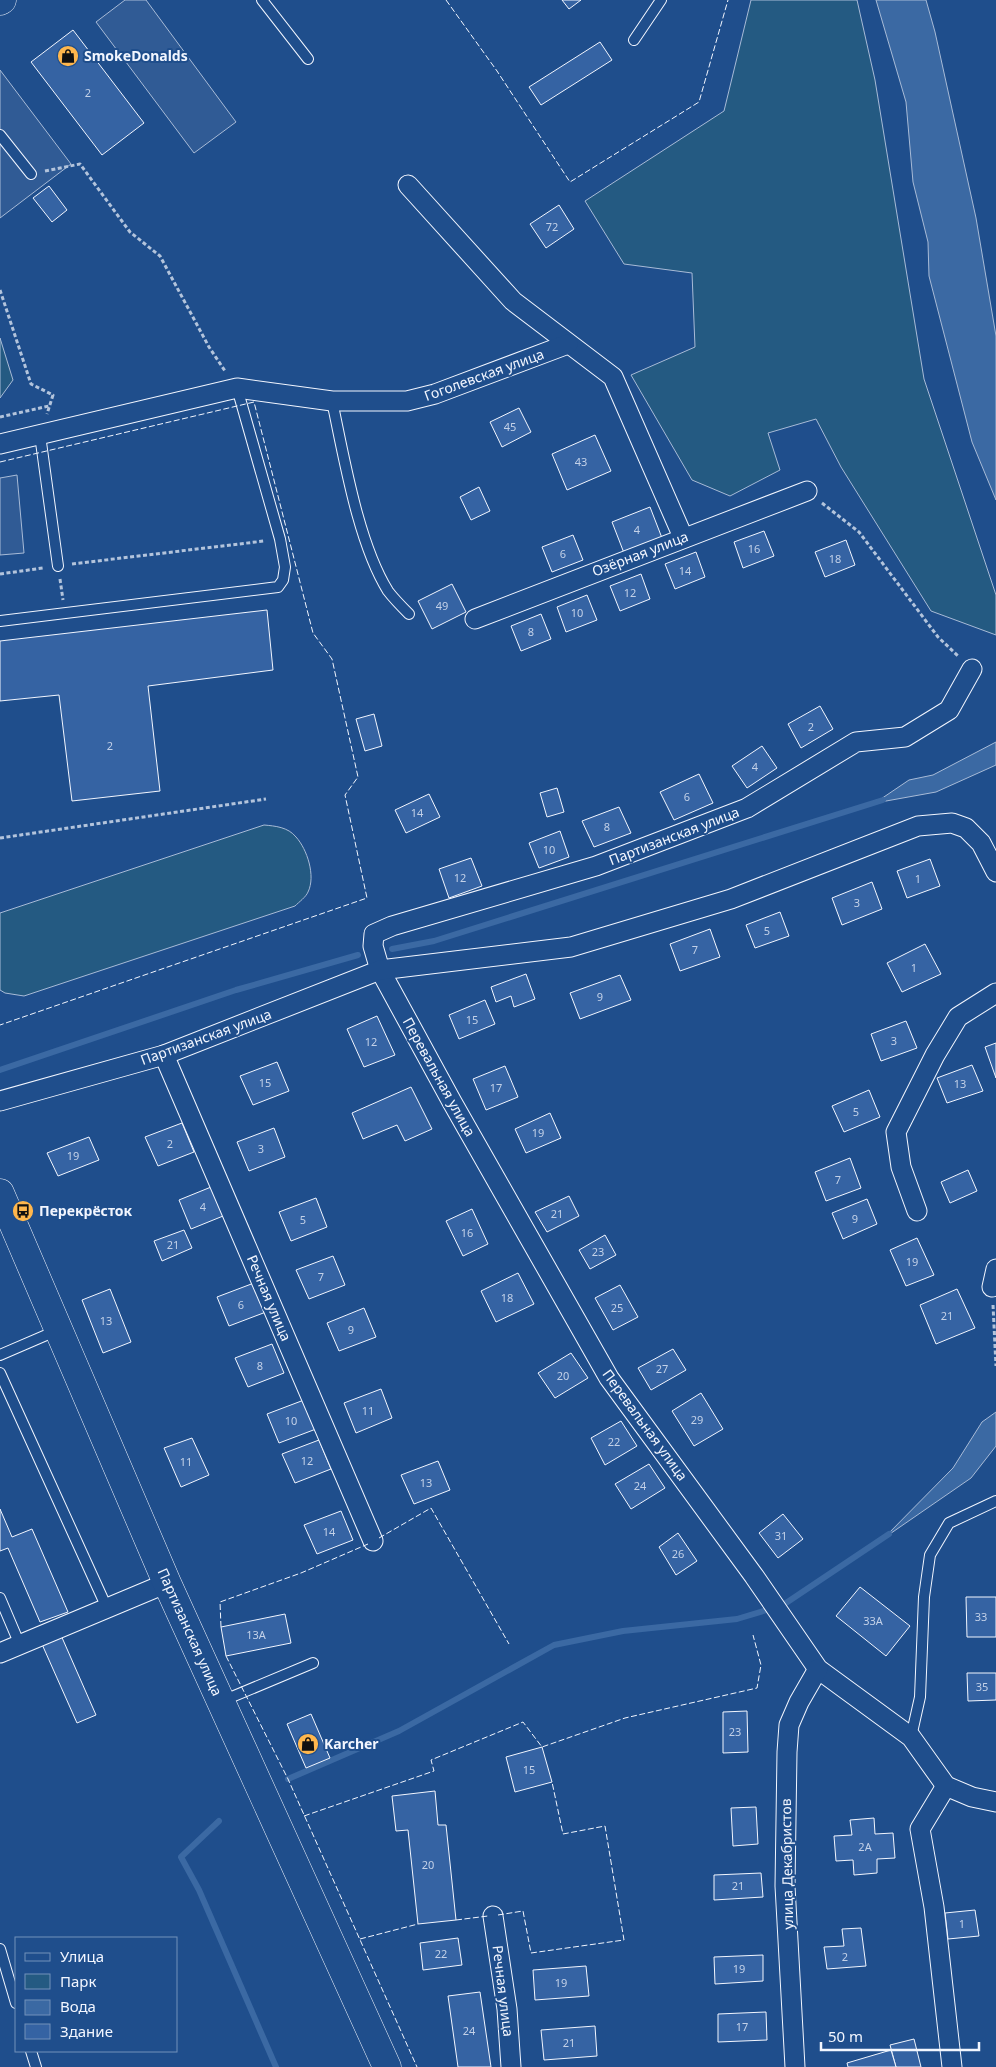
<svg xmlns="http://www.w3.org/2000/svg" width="996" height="2067" viewBox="0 0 996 2067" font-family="'Noto Sans',sans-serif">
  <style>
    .green { fill: #245a82; stroke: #a8bbd7 }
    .parking { fill: #305b95; stroke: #a8bbd7 }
    .water { fill: #3b69a3; stroke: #a8bbd7 }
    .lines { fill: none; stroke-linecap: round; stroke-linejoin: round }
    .stream { stroke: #3b69a3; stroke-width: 6 }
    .building { fill: #3563a3; stroke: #f2f6ff }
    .lane-casing { stroke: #f2f6ff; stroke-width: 12 }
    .street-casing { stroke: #f2f6ff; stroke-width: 21 }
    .primary-casing { stroke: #f2f6ff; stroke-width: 29 }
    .highway-casing { stroke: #f2f6ff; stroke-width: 29 }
    .path { stroke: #b3c4dc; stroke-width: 3; stroke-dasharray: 4 2.5; stroke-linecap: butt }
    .lane { stroke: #1f4e8c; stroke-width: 10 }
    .street { stroke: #1f4e8c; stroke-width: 19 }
    .primary { stroke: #1f4e8c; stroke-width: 28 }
    .highway { stroke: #1f4e8c; stroke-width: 28 }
    .fence { stroke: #f2f6ff; stroke-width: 1; stroke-dasharray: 6 2.5; stroke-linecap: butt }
    .labels { text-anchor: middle; stroke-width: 4; stroke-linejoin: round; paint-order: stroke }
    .number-label { font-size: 11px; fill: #c3d1e8 }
    .poi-label { font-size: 14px; font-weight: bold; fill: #f2f6ff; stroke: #1f4e8c; text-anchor: start }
    .street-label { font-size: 14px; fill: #f2f6ff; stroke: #1f4e8c }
  </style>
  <rect width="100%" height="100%" fill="#1f4e8c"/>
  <!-- green -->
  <g class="green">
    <polygon points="751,0 857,0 875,80 924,379 996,595 996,635 931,611 841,467 816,419 768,433 780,470 730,496 692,480 631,375 695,347 692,273 624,264 585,201 724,111"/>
    <polygon points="0,338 13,380 0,398"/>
    <path d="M264 825C275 826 288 827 296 837 307 849 316 876 308 892 306 897 299 902 295 906L24 996 5 993 0 990V913Z"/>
  </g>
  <!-- parking -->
  <g class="parking">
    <polygon points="125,0 146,0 236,122 194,153 96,22"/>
    <polygon points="0,70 71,164 0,218"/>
    <polygon points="17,475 24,553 0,555 0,478"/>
  </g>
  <!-- water -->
  <g class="water">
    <polygon points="876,0 926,0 935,32 976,218 996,336 996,500 972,442 929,276 928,242 913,182 906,102"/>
    <polygon points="996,742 996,765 936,792 875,803 909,780 933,775"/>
    <polygon points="996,1412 996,1446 971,1478 884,1538 953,1468 982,1422"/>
  </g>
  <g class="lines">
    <!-- stream -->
    <g class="stream">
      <polyline points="392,949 434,941 883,800"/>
      <polyline points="0,1070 236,990 358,955"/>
      <polyline points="288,1779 399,1731 554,1645 623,1631 737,1619 783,1605 889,1534"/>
      <polyline points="219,1821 181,1857 199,1890 276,2067"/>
    </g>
  </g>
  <!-- building -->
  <g class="building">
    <polygon points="562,0 581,0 569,9"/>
    <polygon points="73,30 144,123 102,155 31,62"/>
    <polygon points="600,42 612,60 541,105 529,87"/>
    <polygon points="49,186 67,210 52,222 33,198"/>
    <polygon points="559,205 574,229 546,248 530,224"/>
    <polygon points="519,408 531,432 502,447 490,422"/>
    <polygon points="595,435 611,471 567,490 552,454"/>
    <polygon points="479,487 490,511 471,520 460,497"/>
    <polygon points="650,507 662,538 624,553 612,522"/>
    <polygon points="764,531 774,556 743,568 734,542"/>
    <polygon points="573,535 583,560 552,572 542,547"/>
    <polygon points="846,540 855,565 825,577 815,552"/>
    <polygon points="696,552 705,577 675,589 665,564"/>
    <polygon points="641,574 650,599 620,611 610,586"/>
    <polygon points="452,584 466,612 432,629 418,601"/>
    <polygon points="587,595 597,620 566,632 557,607"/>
    <polygon points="267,610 273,670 148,686 160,791 72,801 59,695 0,701 0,641"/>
    <polygon points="541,614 551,639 521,651 511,626"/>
    <polygon points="820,706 833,729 801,748 788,724"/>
    <polygon points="374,714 382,746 365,751 356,719"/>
    <polygon points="762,746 777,768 747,788 732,766"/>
    <polygon points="699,774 713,803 674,820 660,792"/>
    <polygon points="557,788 564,812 547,817 540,793"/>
    <polygon points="429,794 440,817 406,833 395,810"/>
    <polygon points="619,807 631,833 594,847 582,821"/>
    <polygon points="560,831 569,857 539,868 529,843"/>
    <polygon points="471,858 482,886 449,898 439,869"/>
    <polygon points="930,859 940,886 907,898 897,871"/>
    <polygon points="872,882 882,909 842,925 832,898"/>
    <polygon points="780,912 789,936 755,948 746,925"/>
    <polygon points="710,929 720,957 680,971 670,944"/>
    <polygon points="925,944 941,974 902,992 887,963"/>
    <polygon points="526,974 535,999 514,1007 511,996 496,1002 491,987"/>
    <polygon points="620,975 631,1000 580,1019 570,993"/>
    <polygon points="485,1000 495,1024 459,1039 449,1015"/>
    <polygon points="377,1016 395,1055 364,1067 347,1029"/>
    <polygon points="906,1021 917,1048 881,1061 871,1034"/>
    <polygon points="996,1043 996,1078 985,1047"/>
    <polygon points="277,1062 289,1091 253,1105 240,1076"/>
    <polygon points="972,1065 983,1091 947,1103 937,1078"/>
    <polygon points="505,1066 518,1097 486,1110 473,1079"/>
    <polygon points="411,1087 432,1129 405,1141 397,1125 363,1139 352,1113"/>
    <polygon points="869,1090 880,1117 844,1132 832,1106"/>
    <polygon points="550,1113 561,1138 526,1153 515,1129"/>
    <polygon points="182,1123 194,1152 158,1166 145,1137"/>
    <polygon points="274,1128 285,1157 249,1171 237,1142"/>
    <polygon points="89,1137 99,1160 58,1176 47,1153"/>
    <polygon points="850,1158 861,1188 826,1201 815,1172"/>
    <polygon points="968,1170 977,1191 950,1203 941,1182"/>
    <polygon points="216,1185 228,1214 191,1229 179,1200"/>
    <polygon points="569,1196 579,1216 547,1232 535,1212"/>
    <polygon points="316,1198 327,1227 291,1241 279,1212"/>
    <polygon points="867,1199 877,1224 843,1239 832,1213"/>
    <polygon points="472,1209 488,1244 463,1256 446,1221"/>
    <polygon points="184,1230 192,1248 162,1261 154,1241"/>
    <polygon points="605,1235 616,1255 590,1269 579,1250"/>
    <polygon points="917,1238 934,1275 906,1286 890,1250"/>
    <polygon points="333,1256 345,1285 309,1299 296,1270"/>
    <polygon points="518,1273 534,1304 496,1322 481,1291"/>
    <polygon points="254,1283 266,1312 229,1326 217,1297"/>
    <polygon points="620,1285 638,1317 613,1330 595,1298"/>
    <polygon points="110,1289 131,1342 103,1353 82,1300"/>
    <polygon points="957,1289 975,1328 936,1344 920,1305"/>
    <polygon points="364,1308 376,1337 339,1351 327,1323"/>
    <polygon points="272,1344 284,1373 248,1387 235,1358"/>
    <polygon points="673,1349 686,1370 651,1390 638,1368"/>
    <polygon points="571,1353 588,1378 555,1398 538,1373"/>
    <polygon points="381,1389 392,1418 356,1433 344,1403"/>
    <polygon points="701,1393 723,1429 694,1446 672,1411"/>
    <polygon points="304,1400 316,1429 279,1443 267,1414"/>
    <polygon points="621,1421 637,1446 605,1465 591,1438"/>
    <polygon points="192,1438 209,1475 181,1487 164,1448"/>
    <polygon points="319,1440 331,1469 295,1483 282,1454"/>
    <polygon points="438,1461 450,1490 414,1504 401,1475"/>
    <polygon points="649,1464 665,1488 631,1509 615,1484"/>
    <polygon points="0,1509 12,1537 32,1529 68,1612 40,1622 8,1548 0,1551"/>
    <polygon points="341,1511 353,1540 317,1554 304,1525"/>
    <polygon points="783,1514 803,1539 778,1558 759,1533"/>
    <polygon points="678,1533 697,1561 676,1575 659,1547"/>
    <polygon points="860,1587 910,1626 886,1656 836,1616"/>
    <polygon points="966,1597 996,1597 996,1637 967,1637"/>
    <polygon points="285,1614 291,1643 226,1656 221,1627"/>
    <polygon points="60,1633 96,1715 77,1723 41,1642"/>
    <polygon points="967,1673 996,1673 996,1700 968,1701"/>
    <polygon points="747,1711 748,1752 723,1753 723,1712"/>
    <polygon points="311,1714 330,1758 306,1768 287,1724"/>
    <polygon points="542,1747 552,1782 515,1792 506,1757"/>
    <polygon points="435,1791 438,1825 446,1825 456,1920 418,1924 408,1830 396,1831 392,1796"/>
    <polygon points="756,1807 758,1844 733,1846 731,1808"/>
    <polygon points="874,1818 875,1834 893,1833 895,1858 877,1859 877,1873 854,1875 853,1860 836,1861 834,1836 852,1835 850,1820"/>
    <polygon points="761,1873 763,1897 714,1900 714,1875"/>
    <polygon points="975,1910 979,1936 948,1939 945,1913"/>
    <polygon points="861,1928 866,1966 827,1969 824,1947 844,1946 842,1929"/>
    <polygon points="458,1938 462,1965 423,1970 420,1943"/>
    <polygon points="763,1955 763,1981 715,1984 714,1957"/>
    <polygon points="586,1966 589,1996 535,2000 533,1970"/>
    <polygon points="480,1992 491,2067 458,2067 448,1996"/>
    <polygon points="766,2012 767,2040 718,2042 718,2014"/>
    <polygon points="595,2026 597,2056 544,2060 541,2030"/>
    <polygon points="914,2039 921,2067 896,2067 890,2045"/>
    <polygon points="891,2050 896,2067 848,2067 847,2063"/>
  </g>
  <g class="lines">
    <!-- lane casing -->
    <g class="lane-casing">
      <g id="lane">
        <polyline points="262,0 308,59"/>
        <polyline points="634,40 661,0"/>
        <polyline points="0,135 31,174"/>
        <path d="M332 401C344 457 358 543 388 591 394 599 402 607 409 614"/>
        <polyline points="40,435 58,566"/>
        <polyline points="0,621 278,587 283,580 285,567 280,539 237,388"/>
        <polyline points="0,1355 58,1330"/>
        <polyline points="0,1373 107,1608"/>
        <polyline points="0,1598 20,1645"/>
        <polyline points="222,1701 313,1663"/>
        <polyline points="911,1737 920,1697 924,1597 930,1555 949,1523 996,1501"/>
        <polyline points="0,1949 16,2003"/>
        <polyline points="31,2051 36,2067"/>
      </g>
    </g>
    <!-- street casing -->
    <g class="street-casing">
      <g id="street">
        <polyline points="408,185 513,301 613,377 683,537"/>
        <polyline points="0,444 237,388 332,401 407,401 435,394 568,344"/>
        <polyline points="475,619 807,491"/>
        <polyline points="972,669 949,710 905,737 856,742 747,808 596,866 392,926 374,934 373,946 380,970 452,1102 609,1378 754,1576 818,1669 911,1737 946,1786 972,1797 996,1802"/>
        <polyline points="164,1055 373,1541"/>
        <polyline points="0,1101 164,1055 380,970 571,947 731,899 918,826 952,823 966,828 981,843 996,872"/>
        <polyline points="917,1211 901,1167 896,1132 935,1055 958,1017 996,993"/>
        <polyline points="992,1287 996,1269"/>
        <polyline points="0,1653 167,1583"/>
        <polyline points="946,1786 920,1829 934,1907 952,2067"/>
        <polyline points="493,1916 507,2009 511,2067"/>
        <polyline points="795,2067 785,1886 787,1752 789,1725 799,1702 818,1669"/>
      </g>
    </g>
    <!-- primary casing -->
    <g class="primary-casing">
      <polyline id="primary" points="0,1 2,0"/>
    </g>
    <!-- highway casing -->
    <g class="highway-casing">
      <polyline id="highway" points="0,1193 167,1583 387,2067"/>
    </g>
    <!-- path -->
    <g class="path">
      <polyline points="45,171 80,164 130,232 160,256 209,347 225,371"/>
      <polyline points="0,290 31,384 53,395 47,414"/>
      <polyline points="0,417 49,406"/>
      <polyline points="822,503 859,532 938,637 958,656"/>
      <polyline points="72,564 264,541"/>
      <polyline points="0,574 43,568"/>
      <polyline points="60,579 63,600"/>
      <polyline points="0,838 266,799"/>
      <polyline points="993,1305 996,1366"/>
    </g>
    <!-- lane -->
    <use href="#lane" class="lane"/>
    <!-- street -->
    <use href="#street" class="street"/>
    <!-- primary -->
    <use href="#primary" class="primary"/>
    <!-- highway -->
    <use href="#highway" class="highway"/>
    <!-- fence -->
    <g class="fence">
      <polyline points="446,0 497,71 570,182 699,102 728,0"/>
      <polyline points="0,462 254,402 313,633 332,659 358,777 345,795 367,898 0,1025"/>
      <polyline points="379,1538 431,1508 509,1644"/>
      <polyline points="221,1627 220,1602 301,1573 368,1544"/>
      <polyline points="226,1656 288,1779 417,2067"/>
      <polyline points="304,1816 434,1771 431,1760 523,1722 542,1747 625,1718 757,1688 761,1665 753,1635"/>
      <polyline points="498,1915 523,1911 531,1953 624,1940 605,1826 563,1834 552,1782"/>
      <polyline points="456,1920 488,1916"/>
      <polyline points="360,1939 418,1924"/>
    </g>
  </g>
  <!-- icons -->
  <defs>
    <g id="shop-disc" transform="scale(1.125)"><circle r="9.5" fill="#ffb74d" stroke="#1f4e8c"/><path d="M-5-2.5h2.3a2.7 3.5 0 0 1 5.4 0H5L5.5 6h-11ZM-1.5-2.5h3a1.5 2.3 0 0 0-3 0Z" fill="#111"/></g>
    <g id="bus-disc" transform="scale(1.125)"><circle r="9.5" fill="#ffb74d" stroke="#1f4e8c"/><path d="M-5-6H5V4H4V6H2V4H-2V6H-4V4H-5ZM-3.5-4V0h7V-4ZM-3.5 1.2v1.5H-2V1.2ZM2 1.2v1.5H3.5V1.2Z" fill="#111"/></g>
  </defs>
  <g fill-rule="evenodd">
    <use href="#shop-disc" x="68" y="56"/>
    <use href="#bus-disc" x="23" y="1211"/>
    <use href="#shop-disc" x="308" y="1744"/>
  </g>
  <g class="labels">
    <!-- number labels -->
    <g class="number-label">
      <text x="88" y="97">2</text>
      <text x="552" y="231">72</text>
      <text x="510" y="431">45</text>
      <text x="581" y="466">43</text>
      <text x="637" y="534">4</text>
      <text x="754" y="553">16</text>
      <text x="563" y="558">6</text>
      <text x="835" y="563">18</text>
      <text x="685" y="575">14</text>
      <text x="630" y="597">12</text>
      <text x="442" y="610">49</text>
      <text x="577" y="617">10</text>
      <text x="531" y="636">8</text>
      <text x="811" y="731">2</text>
      <text x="110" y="750">2</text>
      <text x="755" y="771">4</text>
      <text x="687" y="801">6</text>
      <text x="417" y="817">14</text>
      <text x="607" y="831">8</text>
      <text x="549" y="854">10</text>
      <text x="460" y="882">12</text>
      <text x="918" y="883">1</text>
      <text x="857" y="907">3</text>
      <text x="767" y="935">5</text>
      <text x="695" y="954">7</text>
      <text x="914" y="972">1</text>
      <text x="600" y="1001">9</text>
      <text x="472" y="1024">15</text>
      <text x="894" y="1045">3</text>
      <text x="371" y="1046">12</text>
      <text x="265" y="1087">15</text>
      <text x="960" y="1088">13</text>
      <text x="496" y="1092">17</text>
      <text x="856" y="1116">5</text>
      <text x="538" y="1137">19</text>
      <text x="170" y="1148">2</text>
      <text x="261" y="1153">3</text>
      <text x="73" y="1160">19</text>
      <text x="838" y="1184">7</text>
      <text x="203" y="1211">4</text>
      <text x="557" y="1218">21</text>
      <text x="855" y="1223">9</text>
      <text x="303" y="1224">5</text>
      <text x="467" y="1237">16</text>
      <text x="173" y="1249">21</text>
      <text x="598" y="1256">23</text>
      <text x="912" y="1266">19</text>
      <text x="321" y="1281">7</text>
      <text x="507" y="1302">18</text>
      <text x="241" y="1309">6</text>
      <text x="617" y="1312">25</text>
      <text x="947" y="1320">21</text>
      <text x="106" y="1325">13</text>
      <text x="351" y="1334">9</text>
      <text x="260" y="1370">8</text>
      <text x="662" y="1373">27</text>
      <text x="563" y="1380">20</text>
      <text x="368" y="1415">11</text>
      <text x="697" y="1424">29</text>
      <text x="291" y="1425">10</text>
      <text x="614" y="1446">22</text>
      <text x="307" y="1465">12</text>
      <text x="186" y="1466">11</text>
      <text x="426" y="1487">13</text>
      <text x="640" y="1490">24</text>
      <text x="329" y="1536">14</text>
      <text x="781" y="1540">31</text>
      <text x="678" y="1558">26</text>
      <text x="981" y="1621">33</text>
      <text x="873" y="1625">33А</text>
      <text x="256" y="1639">13А</text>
      <text x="982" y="1691">35</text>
      <text x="735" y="1736">23</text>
      <text x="529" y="1774">15</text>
      <text x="865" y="1851">2А</text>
      <text x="428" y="1869">20</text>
      <text x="738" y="1890">21</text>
      <text x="962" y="1928">1</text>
      <text x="441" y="1958">22</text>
      <text x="845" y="1961">2</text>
      <text x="739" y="1973">19</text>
      <text x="561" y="1987">19</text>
      <text x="742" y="2031">17</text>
      <text x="469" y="2035">24</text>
      <text x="569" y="2047">21</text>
    </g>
    <!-- poi labels -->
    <g class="poi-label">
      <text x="84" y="61">SmokeDonalds</text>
      <text x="39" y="1216">Перекрёсток</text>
      <text x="324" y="1749">Karcher</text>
    </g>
    <!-- street labels -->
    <g class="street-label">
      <text transform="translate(484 375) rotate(-20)" y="5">Гоголевская улица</text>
      <text transform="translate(640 554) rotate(-21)" y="5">Озёрная улица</text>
      <text transform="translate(674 836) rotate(-21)" y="5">Партизанская улица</text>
      <text transform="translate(206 1037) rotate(-20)" y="5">Партизанская улица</text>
      <text transform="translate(439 1077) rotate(61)" y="5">Перевальная улица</text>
      <text transform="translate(269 1298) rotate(67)" y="5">Речная улица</text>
      <text transform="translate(645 1425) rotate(54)" y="5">Перевальная улица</text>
      <text transform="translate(190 1632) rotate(66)" y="5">Партизанская улица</text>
      <text transform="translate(787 1864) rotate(-91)" y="5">улица Декабристов</text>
      <text transform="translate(503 1991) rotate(83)" y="5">Речная улица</text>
    </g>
  </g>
  <!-- legend -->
  <rect x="15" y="1937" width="162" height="115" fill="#1f4e8c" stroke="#7391ba"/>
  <rect x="25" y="1953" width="25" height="8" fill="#1f4e8c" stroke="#7391ba"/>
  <text x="60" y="1962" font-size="15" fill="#f2f6ff">Улица</text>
  <rect x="25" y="1974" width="25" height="15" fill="#245a82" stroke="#7391ba"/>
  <text x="60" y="1987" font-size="15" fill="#f2f6ff">Парк</text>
  <rect x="25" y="2000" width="25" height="15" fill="#3b69a3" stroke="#7391ba"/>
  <text x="60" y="2012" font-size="15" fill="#f2f6ff">Вода</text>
  <rect x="25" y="2024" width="25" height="15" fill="#3563a3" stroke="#7391ba"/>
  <text x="60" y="2037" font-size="15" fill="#f2f6ff">Здание</text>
  <!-- scale -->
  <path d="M821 2042v8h158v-8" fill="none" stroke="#f2f6ff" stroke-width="2.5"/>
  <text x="828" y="2042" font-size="15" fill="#f2f6ff" stroke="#1f4e8c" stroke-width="4" paint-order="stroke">50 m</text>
</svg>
